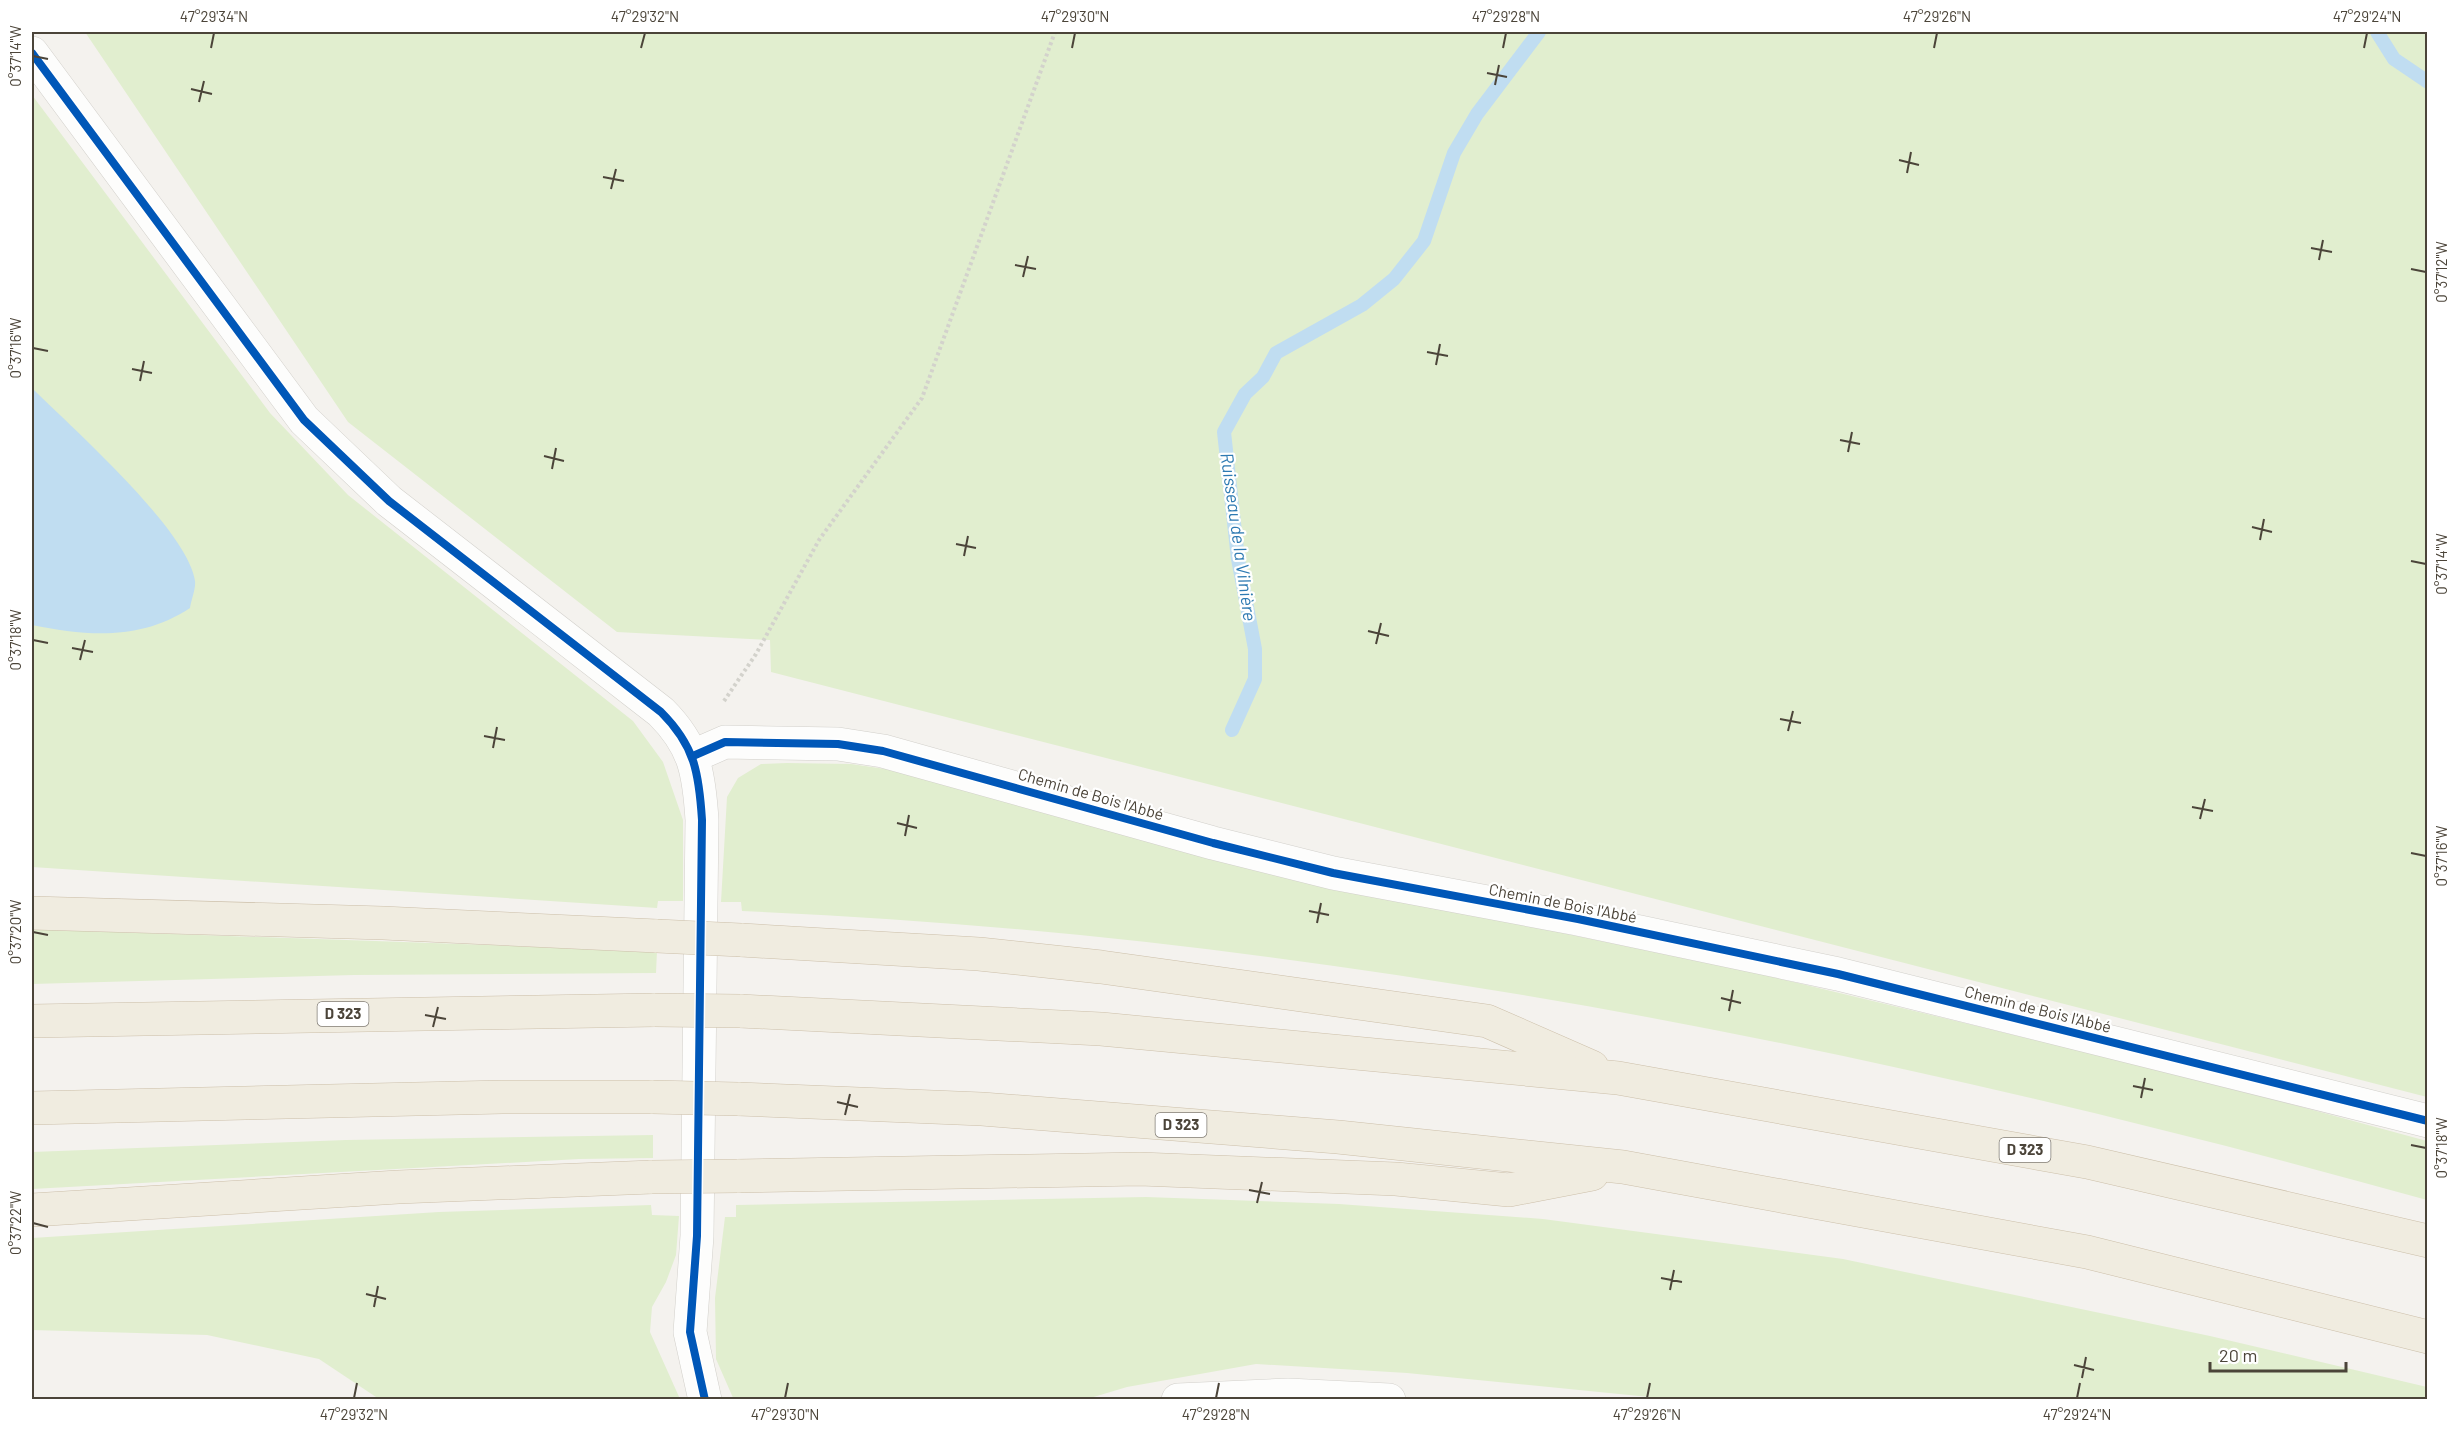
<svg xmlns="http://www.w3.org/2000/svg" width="2459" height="1431" viewBox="0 0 2459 1431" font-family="Barlow,sans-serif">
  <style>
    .green { fill: #e1eecf }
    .water { fill: #c0ddf1 }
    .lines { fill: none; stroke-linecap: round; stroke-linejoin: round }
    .stream { stroke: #c0ddf1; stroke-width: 14 }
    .minor-casing { stroke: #d2d0cb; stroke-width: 34 }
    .trunk-casing { stroke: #ccbfa9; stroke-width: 34 }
    .path { stroke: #d3d2cc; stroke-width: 4; stroke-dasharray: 3 3; stroke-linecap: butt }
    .minor { stroke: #fdfdfc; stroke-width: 33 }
    .trunk { stroke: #f0ece0; stroke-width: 33 }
    .trunk-bridge-casing { stroke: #ccbfa9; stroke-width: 34; stroke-linecap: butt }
    .trunk-bridge { stroke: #f0ece0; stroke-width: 33 }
    .cycleway-casing { stroke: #fff; stroke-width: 11 }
    .cycleway { stroke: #0057b8; stroke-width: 8 }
    .ticks { fill: none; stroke: #4b4439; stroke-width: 2 }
    .labels { text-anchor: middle; stroke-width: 4.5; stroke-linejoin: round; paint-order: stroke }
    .shield { fill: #fff; stroke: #817c74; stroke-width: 1.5 }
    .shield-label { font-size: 15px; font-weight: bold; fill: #4b4439 }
    .street-label { font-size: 16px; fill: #4b4439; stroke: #fff }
    .water-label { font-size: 18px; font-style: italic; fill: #2e7ab2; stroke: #fff }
    .neatline { fill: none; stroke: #4b4439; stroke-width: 2 }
    .ticks-label { font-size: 15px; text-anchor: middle; fill: #4b4439 }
  </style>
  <rect width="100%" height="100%" fill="#f4f2ee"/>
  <!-- green -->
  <g class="green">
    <polygon points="85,32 2427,32 2427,1097 771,672 770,640 617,632 348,422"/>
    <polygon points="32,95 270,413 348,495 633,721 663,762 683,820 683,901 658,901 657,908 32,867"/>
    <path d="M787 763 851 764 899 771 1273 873 1760 974 2202 1080 2427 1141V1200C1878 1047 1313 935 742 911L741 902H721L727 797 738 778 761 764Z"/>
    <polygon points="32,929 657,951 656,973 354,975 32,984"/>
    <polygon points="653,1135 653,1158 579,1159 32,1189 32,1152 346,1140"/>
    <polygon points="1146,1197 1339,1204 1543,1219 1843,1259 2210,1336 2427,1387 2427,1399 1679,1400 1407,1373 1256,1364 1127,1387 1087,1399 734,1400 716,1359 715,1298 725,1217 736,1217 736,1205"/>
    <polygon points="651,1205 652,1215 679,1216 676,1255 666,1282 652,1307 650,1332 680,1399 379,1399 319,1359 207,1335 32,1330 32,1238 439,1212"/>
  </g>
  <!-- water -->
  <path class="water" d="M32 388C71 427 188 530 195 581 196 589 191 600 190 608 140 641 87 636 32 625Z"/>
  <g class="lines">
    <!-- stream -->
    <g class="stream">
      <polyline points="2377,32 2394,59 2428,82"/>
      <polyline points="1232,730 1255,679 1255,649 1238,559 1224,432 1245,394 1263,377 1276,353 1362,305 1394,279 1424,241 1454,153 1477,114 1539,32"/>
    </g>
    <!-- minor casing -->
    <g class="minor-casing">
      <g id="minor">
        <path d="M32 53 304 420 389 501 661 712C695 746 699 773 702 820L697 1236 690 1332 705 1400"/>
        <polyline points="693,756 725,742 838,744 883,751 1213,843 1333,873 1578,919 1838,974 2428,1121"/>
        <polyline points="1178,1400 1288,1395 1389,1400"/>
      </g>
    </g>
    <!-- trunk casing -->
    <g class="trunk-casing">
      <g id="trunk">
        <polyline points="32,913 383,923 657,936"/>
        <polyline points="741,940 979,954 1101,967 1487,1021 1592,1067"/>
        <polyline points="740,1011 1101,1029 1618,1078 2087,1162 2428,1241"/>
        <polyline points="32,1021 655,1010"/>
        <polyline points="738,1099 982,1109 1338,1137 1623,1167 2087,1252 2428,1337"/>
        <polyline points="32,1108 502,1097 653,1097"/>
        <polyline points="737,1176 1140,1169 1396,1179 1509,1190 1592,1174"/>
        <polyline points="32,1210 398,1187 652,1177"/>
      </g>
    </g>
    <!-- path -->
    <polyline class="path" points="724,701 756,654 819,540 922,398 1055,32"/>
    <!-- minor -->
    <use href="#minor" class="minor"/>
    <!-- trunk -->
    <use href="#trunk" class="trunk"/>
    <!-- trunk-bridge casing -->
    <g class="trunk-bridge-casing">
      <g id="trunk-bridge">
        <polyline points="657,936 741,940"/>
        <polyline points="655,1010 740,1011"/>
        <polyline points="653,1097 738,1099"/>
        <polyline points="652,1177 737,1176"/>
      </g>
    </g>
    <!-- trunk-bridge -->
    <use href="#trunk-bridge" class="trunk-bridge"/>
    <!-- cycleway casing -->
    <g class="cycleway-casing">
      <g id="cycleway">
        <path d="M32 53 304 420 389 501 661 712C695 746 699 773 702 820L697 1236 690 1332 705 1400"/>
        <polyline points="693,756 725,742 838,744 883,751 1213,843 1333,873 1578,919 1838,974 2428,1121"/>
      </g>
    </g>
    <!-- cycleway -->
    <use href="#cycleway" class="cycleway"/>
  </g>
  <!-- ticks -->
  <path class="ticks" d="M211 48 214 33M641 48 645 33M1072 48 1075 33M1503 48 1506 33M1934 48 1937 33M2364 48 2367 33M33 56 48 59M1487 73 1507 77M1495 85 1499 65M191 89 212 94M199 102 204 81M1899 160 1919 165M1907 173 1911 152M603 177 624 181M611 189 616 169M2311 248 2332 252M2319 260 2323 240M1015 265 1036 269M2411 269 2426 272M1023 277 1028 256M33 348 48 351M1427 352 1448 356M1436 365 1440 344M132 369 152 373M140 381 144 361M1840 440 1860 444M1848 452 1852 432M544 456 564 461M552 469 556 448M2252 527 2272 532M2260 540 2264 519M956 544 976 548M964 556 968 536M2411 561 2426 564M1368 631 1389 636M33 640 48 643M1376 644 1381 623M72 648 93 652M80 660 85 640M1780 719 1801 723M1788 731 1793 711M484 736 505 740M493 748 497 727M2192 807 2213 811M2200 819 2205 799M897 823 917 828M905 836 909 815M2411 853 2426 856M1309 911 1329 915M1317 923 1321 903M33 932 48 935M1721 998 1741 1003M1729 1011 1733 990M425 1015 446 1019M433 1027 438 1007M2133 1086 2153 1090M2141 1098 2145 1078M837 1102 858 1107M845 1115 850 1094M2411 1145 2426 1148M1249 1190 1270 1194M1257 1203 1262 1182M33 1223 48 1227M1661 1278 1682 1282M1670 1290 1674 1270M366 1294 386 1299M374 1307 378 1286M2074 1365 2094 1370M2082 1378 2086 1357M354 1398 357 1383M785 1398 788 1383M1216 1398 1219 1383M1647 1398 1650 1383M2077 1398 2080 1383"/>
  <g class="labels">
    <!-- shield labels -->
    <g class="shield">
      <rect x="317.5" y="1002" width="51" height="24" rx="4.5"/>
      <rect x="1155.5" y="1113" width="51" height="24" rx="4.5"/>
      <rect x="1999.5" y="1138" width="51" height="24" rx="4.5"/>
    </g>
    <g class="shield-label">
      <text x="343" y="1019">D 323</text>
      <text x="1181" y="1130">D 323</text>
      <text x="2025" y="1155">D 323</text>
    </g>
    <!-- street labels -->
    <g class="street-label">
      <text transform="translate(1091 794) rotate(16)" y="6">Chemin de Bois l'Abbé</text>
      <text transform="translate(1563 903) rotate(11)" y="6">Chemin de Bois l'Abbé</text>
      <text transform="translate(2038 1009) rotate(14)" y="6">Chemin de Bois l'Abbé</text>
    </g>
    <!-- water labels -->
    <g class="water-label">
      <text transform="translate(1238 537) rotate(82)" y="6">Ruisseau de la Vilnière</text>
    </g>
  </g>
  <!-- border -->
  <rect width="2459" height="1431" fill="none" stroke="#ffffff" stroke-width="66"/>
  <!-- scale -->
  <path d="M2210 1362v9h136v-9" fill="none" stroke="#4b4439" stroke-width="3"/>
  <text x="2219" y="1362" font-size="18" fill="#4b4439" stroke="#ffffff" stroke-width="4.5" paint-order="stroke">20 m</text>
  <rect x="33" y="33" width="2393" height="1365" class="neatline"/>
  <g class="ticks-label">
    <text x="214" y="22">47°29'34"N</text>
    <text x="645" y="22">47°29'32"N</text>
    <text x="1075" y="22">47°29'30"N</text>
    <text x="1506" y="22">47°29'28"N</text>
    <text x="1937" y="22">47°29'26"N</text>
    <text x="2367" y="22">47°29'24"N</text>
    <text transform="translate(16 56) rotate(-90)" y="5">0°37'14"W</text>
    <text transform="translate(2442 272) rotate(-90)" y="5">0°37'12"W</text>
    <text transform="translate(16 348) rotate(-90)" y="5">0°37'16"W</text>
    <text transform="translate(2442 564) rotate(-90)" y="5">0°37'14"W</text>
    <text transform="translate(16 640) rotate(-90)" y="5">0°37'18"W</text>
    <text transform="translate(2442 856) rotate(-90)" y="5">0°37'16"W</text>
    <text transform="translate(16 932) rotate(-90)" y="5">0°37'20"W</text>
    <text transform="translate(2442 1148) rotate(-90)" y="5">0°37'18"W</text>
    <text transform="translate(16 1223) rotate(-90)" y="5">0°37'22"W</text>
    <text x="354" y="1420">47°29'32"N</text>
    <text x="785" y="1420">47°29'30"N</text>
    <text x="1216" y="1420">47°29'28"N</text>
    <text x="1647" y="1420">47°29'26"N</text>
    <text x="2077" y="1420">47°29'24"N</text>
  </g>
</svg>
